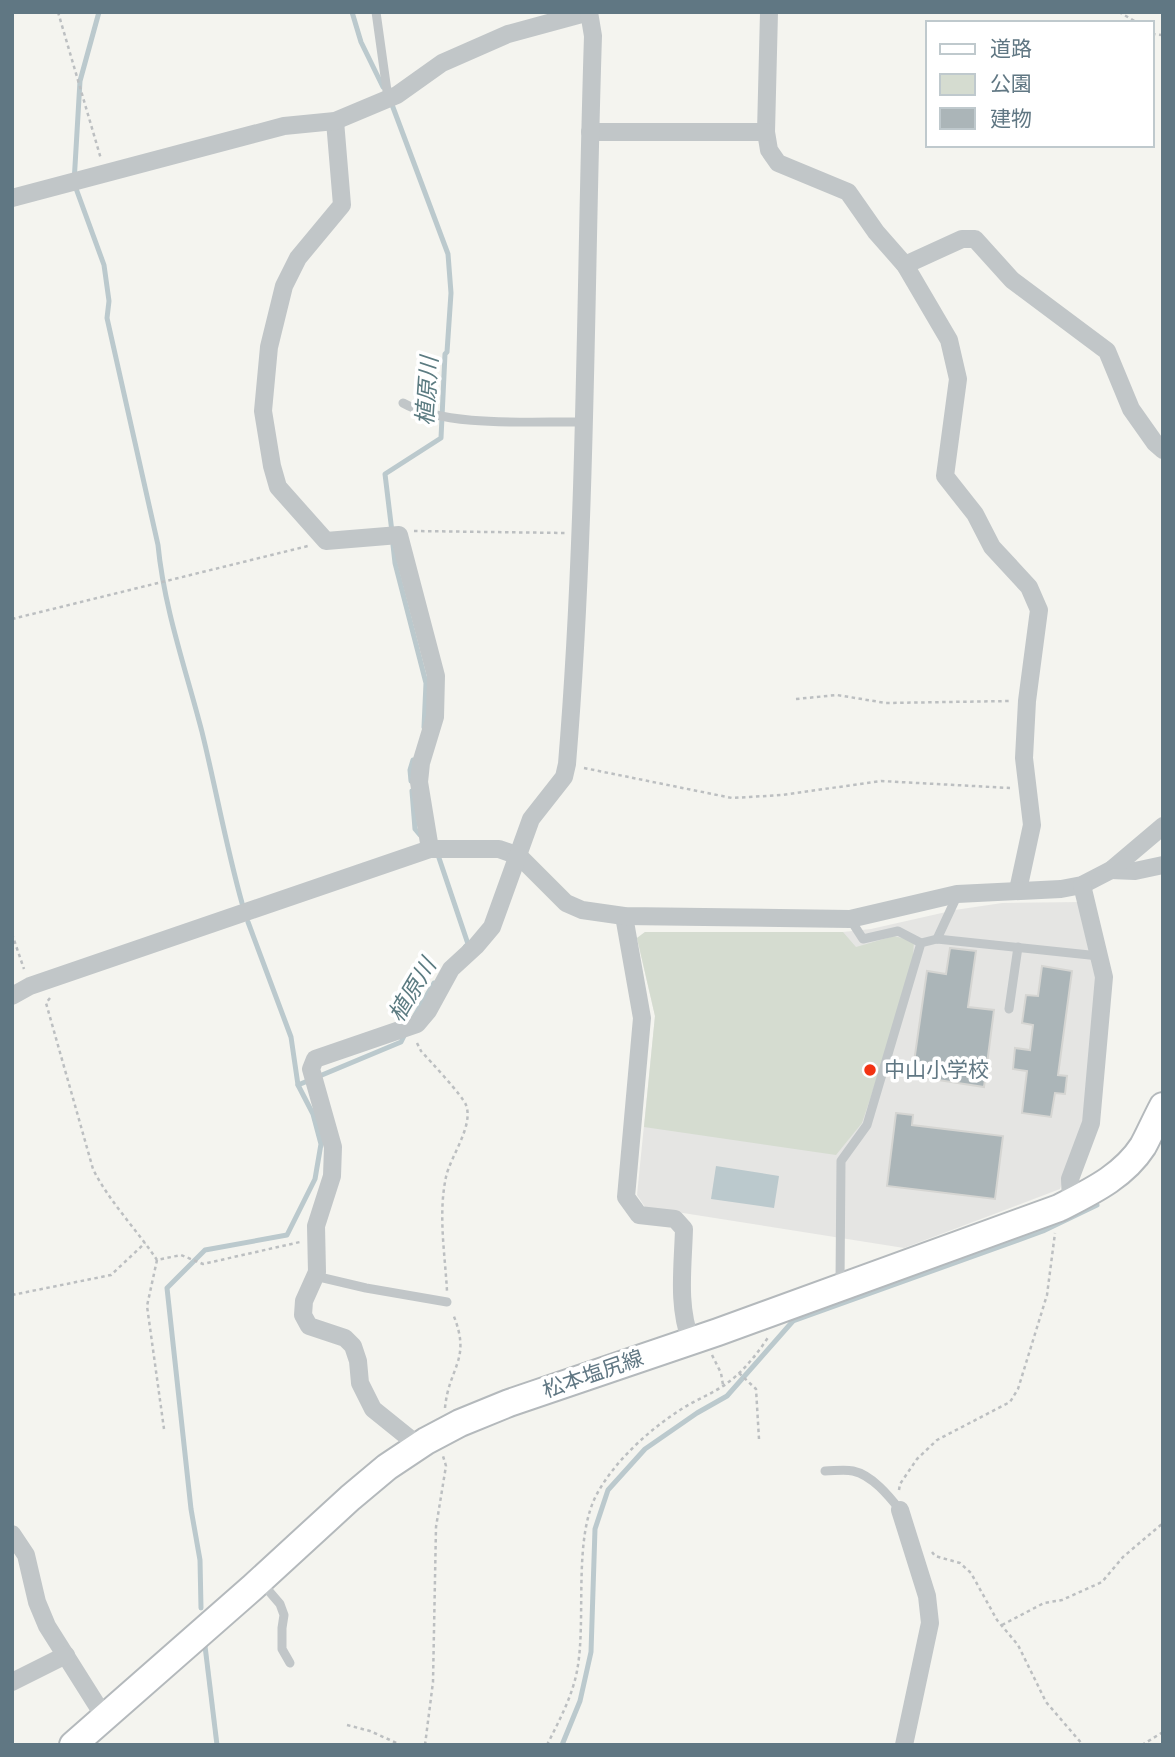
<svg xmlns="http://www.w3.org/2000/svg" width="1175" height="1757" viewBox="0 0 1175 1757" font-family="Roboto,'Noto Sans JP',sans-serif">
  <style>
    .built { fill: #e5e5e3 }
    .green { fill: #d5dcd0 }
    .water { fill: #bbc9cd }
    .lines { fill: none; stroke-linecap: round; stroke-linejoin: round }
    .stream { stroke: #bbc9cd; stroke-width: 5 }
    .building { fill: #abb5b8; stroke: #d5d5d2; stroke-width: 2 }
    .primary-casing { stroke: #b4b9bc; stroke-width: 30 }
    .path { stroke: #bcbfc1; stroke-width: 2.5; stroke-dasharray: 3.5 3.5; stroke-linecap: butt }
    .lane { stroke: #c1c6c8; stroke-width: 9 }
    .street { stroke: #c1c6c8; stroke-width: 18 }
    .primary { stroke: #fff; stroke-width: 26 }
    .poi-dot { fill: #f23312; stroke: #fff; stroke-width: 2.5 }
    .labels { text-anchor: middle; stroke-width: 7; stroke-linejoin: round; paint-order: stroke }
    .poi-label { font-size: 21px; fill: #607783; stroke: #fff; text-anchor: start }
    .street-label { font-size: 21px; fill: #607783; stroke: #fff }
    .water-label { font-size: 23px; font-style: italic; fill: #5b7b81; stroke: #fff }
  </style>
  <rect width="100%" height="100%" fill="#f4f4ef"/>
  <!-- built -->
  <polygon class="built" points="1082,902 1098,972 1085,1124 1060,1189 904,1248 645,1207 637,1195 655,1016 637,938 645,932 843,932 871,929 955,910 1002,903"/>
  <!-- green -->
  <polygon class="green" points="645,932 843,932 856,947 894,936 914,941 913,957 892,1033 862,1123 836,1155 644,1127 655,1016 637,938"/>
  <!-- water -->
  <polygon class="water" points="716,1166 779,1176 774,1208 711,1199"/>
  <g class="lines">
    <!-- stream -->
    <g class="stream">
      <path d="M99 12 80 81 74 183 104 265 109 301 107 318 158 545C164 608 186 670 202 732 216 789 226 846 242 903"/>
      <polyline points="352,12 361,42 383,87"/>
      <polyline points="391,102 448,254 451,293 447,352 445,354 441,438 385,474 392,532"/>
      <polyline points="393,545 395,563 426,683 424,727"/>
      <polyline points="411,781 410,770 413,760"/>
      <polyline points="412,791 415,829 420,835"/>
      <polyline points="439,858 468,944 465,947"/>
      <polyline points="414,1017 434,983"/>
      <polyline points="298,1085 401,1042 406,1032"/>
      <polyline points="201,1608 200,1560 191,1509 167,1288 205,1250 287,1235 315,1179 321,1144 313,1114 298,1085 291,1037 248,922"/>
      <polyline points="205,1646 217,1745"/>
      <polyline points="562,1745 580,1701 591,1652 595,1529 608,1490 645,1449 697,1413 727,1396 793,1321 1043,1231 1097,1205"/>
    </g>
  </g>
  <!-- building -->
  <g class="building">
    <polygon points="950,948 976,951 968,1007 994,1010 984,1087 912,1076 927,971 946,974"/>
    <polygon points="1042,966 1072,971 1058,1075 1067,1076 1065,1094 1055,1093 1051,1117 1022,1113 1027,1071 1013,1069 1015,1048 1030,1050 1033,1025 1022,1023 1026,995 1038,996"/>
    <polygon points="896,1113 913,1115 912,1125 1003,1136 995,1199 887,1186"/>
  </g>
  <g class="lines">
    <!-- primary casing -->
    <g class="primary-casing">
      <path id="primary" d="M73 1745 253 1587 350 1498 387 1467 426 1441 460 1423 509 1403 718 1332 1059 1208C1090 1192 1123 1177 1143 1146 1150 1133 1156 1119 1163 1106"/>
    </g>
    <!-- path -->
    <g class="path">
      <polyline points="58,12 101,159"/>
      <polyline points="1119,12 1138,23"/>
      <polyline points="1152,34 1163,35"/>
      <polyline points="414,531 565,533"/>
      <polyline points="12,619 308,546"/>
      <polyline points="796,699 837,695 886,703 1010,701"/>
      <polyline points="584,768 732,798 782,795 881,781 1010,788"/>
      <polyline points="12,934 24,969"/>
      <path d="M50 998 46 1003 93 1169C108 1200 137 1230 157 1260L181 1255 203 1264 300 1242"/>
      <path d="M417 1043 421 1051C430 1061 462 1095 466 1105 474 1126 450 1157 446 1177 438 1214 445 1254 447 1291"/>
      <polyline points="157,1260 147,1306 164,1429"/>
      <polyline points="12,1295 111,1275 145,1243"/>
      <polyline points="712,1355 721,1373 723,1385"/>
      <polyline points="739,1373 756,1389 759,1439"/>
      <path d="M445 1408C449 1366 472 1360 453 1314"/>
      <polyline points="899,1490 900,1484 917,1459 937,1440 1010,1402 1018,1389 1047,1295 1055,1233"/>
      <polyline points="932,1552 935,1556 960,1563 971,1573 997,1620 1018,1645 1046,1702 1083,1745"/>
      <polyline points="1002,1625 1044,1603 1062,1600 1102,1582 1123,1557 1163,1523"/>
      <polyline points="347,1725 370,1731 401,1745"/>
      <polyline points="425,1745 433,1682 436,1527 446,1466 443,1456"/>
      <path d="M547 1745C559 1721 572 1697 577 1671 587 1619 572 1537 598 1492 616 1460 649 1430 680 1410 695 1400 712 1394 726 1384 743 1372 758 1353 769 1336"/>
      <polyline points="1142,1745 1163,1732"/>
    </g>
    <!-- lane -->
    <g class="lane">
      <polyline points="376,12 388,98"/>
      <path d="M403 403C447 428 533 421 584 422"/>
      <polyline points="850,919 863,939 898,931 921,943"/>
      <polyline points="937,939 957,896"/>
      <polyline points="1009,1009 1018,947"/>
      <polyline points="315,1276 366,1288 447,1302"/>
      <polyline points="840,1283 841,1161 867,1125 921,943 937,939 1099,956"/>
      <path d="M825 1471C834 1471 844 1469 853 1471 872 1475 889 1496 900 1510"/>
      <polyline points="262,1583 280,1604 284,1615 282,1628 282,1649 290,1663"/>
    </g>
    <!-- street -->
    <g class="street">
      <polyline points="769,12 766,132 769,150 778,163 848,192 876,232 905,265 949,340 958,379 945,476 975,514 992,547 1029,587 1039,610 1027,701 1024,758 1032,825 1018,890"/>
      <polyline points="335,121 342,205 298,258 284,286 269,347 263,411 272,466 278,487 326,541 399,535 436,676 435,717 421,763 419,782 430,849"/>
      <polyline points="590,132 766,132"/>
      <polyline points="12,198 284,126 335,121 397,95 442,63 508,34 589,12"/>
      <polyline points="905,265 962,239 975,239 1012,280 1107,351 1131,409 1155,443 1163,450"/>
      <polyline points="1111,870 1135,871 1163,865"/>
      <path d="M624 916 642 1018 626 1197 639 1215 675 1219 684 1229C683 1266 677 1306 691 1341"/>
      <polyline points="12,996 30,986 430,849 499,849 519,856 566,903 582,910 624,916 850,919 957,894 1061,889 1082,885 1111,870 1163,826"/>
      <polyline points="1071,1202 1070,1179 1091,1123 1104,977 1082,885"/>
      <path d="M416 1447 409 1438 373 1409 360 1383 358 1361 353 1346 345 1338 309 1326 303 1315 304 1301 317 1272 316 1226 332 1176 333 1147 311 1069 315 1059 417 1024 428 1011 451 969 476 946 492 927 531 819 564 777 567 764C587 522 585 279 593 36L589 12"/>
      <polyline points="900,1510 927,1596 930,1623 904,1745"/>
      <polyline points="12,1534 26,1555 37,1602 47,1626 105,1718"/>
      <polyline points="12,1682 66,1655"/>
    </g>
    <!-- primary -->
    <use href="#primary" class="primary"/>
  </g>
  <!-- markers -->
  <circle class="poi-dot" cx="870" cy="1070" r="7"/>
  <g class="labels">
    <!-- poi labels -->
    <g class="poi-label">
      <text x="884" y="1077">中山小学校</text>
    </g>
    <!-- street labels -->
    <g class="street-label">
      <text transform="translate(593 1374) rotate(-19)" y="7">松本塩尻線</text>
    </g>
    <!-- water labels -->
    <g class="water-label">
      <text transform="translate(427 391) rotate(-86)" y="8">植原川</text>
      <text transform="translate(412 990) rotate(-59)" y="8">植原川</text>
    </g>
  </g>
  <!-- border -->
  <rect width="1175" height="1757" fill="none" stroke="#607783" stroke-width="28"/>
  <!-- legend -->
  <rect x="926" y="21" width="228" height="126" fill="#ffffff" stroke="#bfc9cd" stroke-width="2"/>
  <rect x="940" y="44" width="35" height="10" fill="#ffffff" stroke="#bfc9cd" stroke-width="2"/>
  <text x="990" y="56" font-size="21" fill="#607783">道路</text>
  <rect x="940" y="74" width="35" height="21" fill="#d5dcd0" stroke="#bfc9cd" stroke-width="2"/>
  <text x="990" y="91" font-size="21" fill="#607783">公園</text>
  <rect x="940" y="108" width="35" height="21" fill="#abb5b8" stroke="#bfc9cd" stroke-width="2"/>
  <text x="990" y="126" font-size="21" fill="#607783">建物</text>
</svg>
